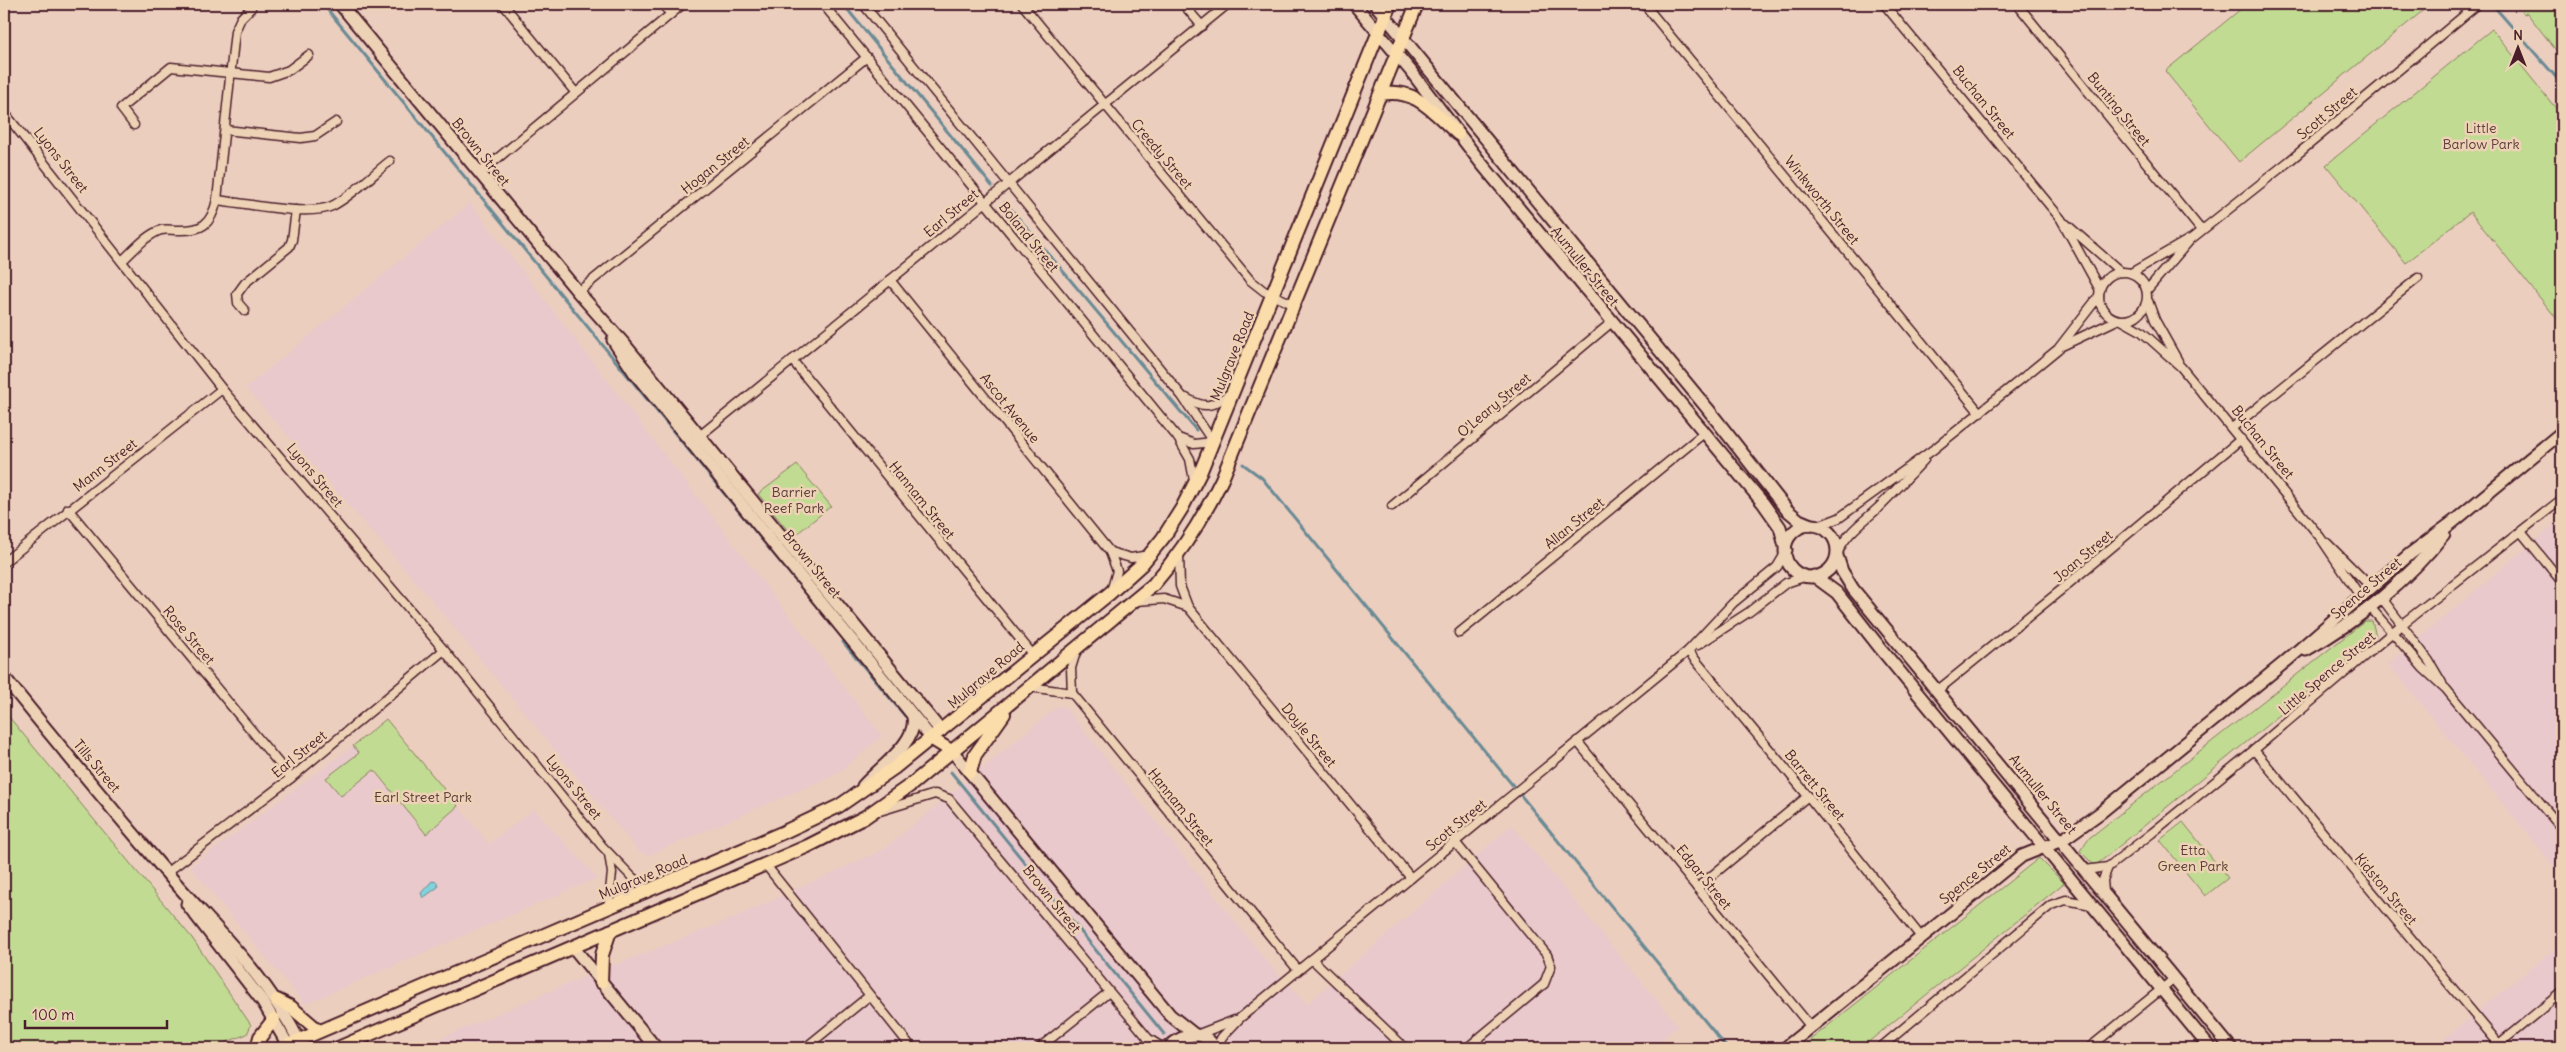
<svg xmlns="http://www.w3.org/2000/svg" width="2566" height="1052" viewBox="0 0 2566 1052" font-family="Delius,sans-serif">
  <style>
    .built { fill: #e9c9cb }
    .green { fill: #c1db92; stroke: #867d5e }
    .water { fill: #81d2da; stroke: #6b8a94 }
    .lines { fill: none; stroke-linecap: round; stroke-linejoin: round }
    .stream { stroke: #6b8a94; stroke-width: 3 }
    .street-casing { stroke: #4a1f2b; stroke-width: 11 }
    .secondary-casing { stroke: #4a1f2b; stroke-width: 15 }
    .primary-casing { stroke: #4a1f2b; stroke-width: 16 }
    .street { stroke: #eed2b5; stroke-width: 8 }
    .secondary { stroke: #eed2b5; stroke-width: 11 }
    .primary { stroke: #fbdcab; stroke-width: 12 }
    .labels { text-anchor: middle; stroke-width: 5; stroke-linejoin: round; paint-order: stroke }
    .street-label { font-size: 14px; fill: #4a1f2b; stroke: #eed2b5 }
    .park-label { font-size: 14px; fill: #5c3b3a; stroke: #eed2b5 }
  </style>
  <rect width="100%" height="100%" fill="#eccebf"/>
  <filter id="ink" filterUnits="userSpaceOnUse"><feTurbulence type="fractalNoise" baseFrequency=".02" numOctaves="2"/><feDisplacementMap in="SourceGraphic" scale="10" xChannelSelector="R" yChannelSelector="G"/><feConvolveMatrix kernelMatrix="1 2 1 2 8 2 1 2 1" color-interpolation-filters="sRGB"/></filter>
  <g filter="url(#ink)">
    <!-- built -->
    <g class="built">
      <polygon points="470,203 882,736 837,774 649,855 639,852 423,590 246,388"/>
      <polygon points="2562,518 2562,876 2388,664"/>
      <polygon points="1058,706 1065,707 1268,963 1307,1004 1512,825 1678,1026 1651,1048 418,1048 562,986 722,923 883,850"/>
      <polygon points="353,746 425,833 458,806 489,844 534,809 597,878 305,1004 190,867"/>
      <polygon points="2562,943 2562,1048 2433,1048"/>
    </g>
    <!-- green -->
    <g class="green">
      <polygon points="2247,4 2431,4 2239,162 2165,71"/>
      <polygon points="2522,4 2562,4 2562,58 2527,13 2524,14 2518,8"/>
      <polygon points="2492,29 2562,116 2562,325 2470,212 2406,263 2326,165"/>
      <polygon points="797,465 831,506 793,537 758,494"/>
      <polygon points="2365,621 2372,621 2376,636 2095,866 2080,851 2088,839"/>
      <polygon points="4,711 192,938 251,1025 247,1034 212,1048 4,1048"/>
      <polygon points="386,719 458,806 426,834 374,770 341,796 326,778 359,753 353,746"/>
      <polygon points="2183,822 2228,878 2205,896 2160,840"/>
      <polygon points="2039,858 2064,883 1861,1048 1800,1048"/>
      <polygon points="1196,1042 1202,1044 1206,1048 1179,1048"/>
    </g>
    <!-- water -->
    <polygon class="water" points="432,881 437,882 438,887 423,898 421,893"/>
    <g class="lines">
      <!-- stream -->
      <g class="stream">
        <polyline points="323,4 823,614"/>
        <polyline points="843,4 992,186"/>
        <polyline points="2492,4 2562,84"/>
        <polyline points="1005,202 1196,430"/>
        <polyline points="1243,464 1262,478 1727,1048"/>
        <polyline points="843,642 905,716"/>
        <polyline points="951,772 1164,1034"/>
      </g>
      <!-- street casing -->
      <g class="street-casing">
        <g id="street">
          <polyline points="503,4 575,92"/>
          <polyline points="662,4 671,14"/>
          <polyline points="823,4 1178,438 1190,459 1194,480"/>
          <polyline points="863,4 1182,396 1213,442 1194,444 1178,438"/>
          <polyline points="1022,4 1250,280 1264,291 1295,305"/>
          <polyline points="1183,4 1202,26"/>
          <polyline points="1644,4 1980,413"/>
          <polyline points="1884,4 2061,219 2100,290"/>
          <polyline points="2017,4 2201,230"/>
          <polyline points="4,112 222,389 444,650 602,846 632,877 648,891"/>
          <polyline points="134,125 121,108 171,67 269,77 289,70 309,55"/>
          <polyline points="225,130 301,138 315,136 336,122"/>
          <polyline points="480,173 683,4"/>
          <path d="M217 200C245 203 308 217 332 206 351 197 373 174 390 161"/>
          <polyline points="2066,224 2121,272"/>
          <path d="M122 261C133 251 146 235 161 230 166 229 172 230 177 230 202 231 211 225 217 200L235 31 241 18 251 8"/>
          <circle cx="2123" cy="296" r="24"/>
          <polyline points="2131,273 2188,240"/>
          <polyline points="890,280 1110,552 1117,571 1112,588"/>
          <polyline points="2147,290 2191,239 2288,162 2478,4"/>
          <polyline points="578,292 867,57"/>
          <polyline points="2148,301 2155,320 2178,361"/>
          <polyline points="245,311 238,303 237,294 245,283 289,247 292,240 296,210"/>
          <polyline points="2123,321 2141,331 2181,367 2320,537 2360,596"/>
          <polyline points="2062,346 2117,320"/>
          <polyline points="792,360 1033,655"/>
          <path d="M1186 398C1206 410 1213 406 1231 393"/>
          <polyline points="2232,428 2418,278"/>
          <polyline points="697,438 1228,4"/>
          <polyline points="1392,506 1612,322"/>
          <polyline points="68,509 291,778"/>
          <polyline points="1818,526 1839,518 1934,449 2025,376 2058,349 2099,296"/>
          <polyline points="2522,533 2562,582"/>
          <polyline points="2327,543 2371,587"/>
          <polyline points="1110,552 1131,558 1149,555"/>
          <polyline points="1179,554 1180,586 1188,607 1411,878"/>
          <path d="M1837 554C1846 533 1862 523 1878 508 1894 492 1909 476 1924 460"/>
          <polyline points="4,562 222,389"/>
          <polyline points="2381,597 2429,661 2442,683"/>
          <polyline points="1136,601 1164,599 1188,607"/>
          <polyline points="2370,607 2423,668 2446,689 2562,829"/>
          <polyline points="1459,633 1704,433"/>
          <polyline points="1698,645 1749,612 1786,583 1807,576"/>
          <polyline points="1688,651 1808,796 1921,937"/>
          <polyline points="1030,687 1072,693 1298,970"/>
          <polyline points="1938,690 2061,590 2241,439"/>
          <polyline points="1072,693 1071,668 1076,652"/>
          <polyline points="1577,741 1811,1027"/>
          <polyline points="2254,750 2499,1044"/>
          <polyline points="880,811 935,794 949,799 1147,1037 1153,1048"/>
          <polyline points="1455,842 1547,955 1551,966 1544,984 1467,1048"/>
          <polyline points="765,864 912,1048"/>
          <polyline points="2085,870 2108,867 2152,833 2254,750 2401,625 2562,499"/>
          <polyline points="166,873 291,778 444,650"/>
          <polyline points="1697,888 1808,796"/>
          <polyline points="2104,892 2103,880 2108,867"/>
          <polyline points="608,908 612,873 609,854"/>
          <polyline points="1312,959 1405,1048"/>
          <polyline points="1199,1034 1235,1020"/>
          <polyline points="1149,1039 1160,1046 1171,1045"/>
          <polyline points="805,1048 869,996"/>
          <polyline points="1039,1048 1109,992"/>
          <polyline points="1216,1048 1222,1037 1240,1018 1688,651 1733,603 1777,567 1786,552"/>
          <polyline points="1880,1048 2051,905 2066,900 2092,905"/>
          <polyline points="2089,1048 2174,979"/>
          <polyline points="2494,1048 2562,992"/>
        </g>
      </g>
      <!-- secondary casing -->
      <g class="secondary-casing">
        <g id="secondary">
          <polyline points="340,4 578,292 625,345 941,731"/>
          <polyline points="1354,4 1410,70 1481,163 1763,503 1780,527 1786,550"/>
          <polyline points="1375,4 1707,408 1787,510 1799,520 1811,525"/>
          <polyline points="613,340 634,372 932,739"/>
          <circle cx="1811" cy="551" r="26"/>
          <polyline points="1837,556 1842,571 1853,589 2231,1048"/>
          <polyline points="1814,576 1837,593 1881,649 2210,1048"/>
          <path d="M2306 650C2358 621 2408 580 2444 534"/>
          <path d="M4 677C57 743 111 808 166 872 215 929 264 972 299 1041"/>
          <polyline points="953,752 1170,1015 1195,1035"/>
          <path d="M863 786C879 768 918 742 913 717"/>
          <polyline points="187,904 263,1002 288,1045"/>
          <polyline points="573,947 656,1048"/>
          <path d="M1168 1048C1181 1035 1205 1027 1214 1048"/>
          <polyline points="1785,1048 2022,856 2062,840 2100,813 2285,662 2410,554 2453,522 2562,432"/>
        </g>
      </g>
      <!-- primary casing -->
      <g class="primary-casing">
        <g id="primary">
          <path d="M1381 94C1416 87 1434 113 1458 134"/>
          <polyline points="932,739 953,752"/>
          <polyline points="970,772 975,755 1004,714"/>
          <polyline points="601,982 602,955 610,931"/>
          <polyline points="277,1000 291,1007 319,1031"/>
          <polyline points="257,1048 260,1037 274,1019"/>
          <polyline points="281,1048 784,832 839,806 894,768 1110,593 1142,564 1163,538 1182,508 1200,473 1390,4"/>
          <path d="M338 1048 808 846 865 817 912 784 1153 585C1182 552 1204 517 1222 479L1417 4"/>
        </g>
      </g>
      <!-- street -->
      <use href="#street" class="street"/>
      <!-- secondary -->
      <use href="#secondary" class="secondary"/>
      <!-- primary -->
      <use href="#primary" class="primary"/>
    </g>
  </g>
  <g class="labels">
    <!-- street labels -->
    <g class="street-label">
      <text transform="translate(1984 102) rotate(51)" y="5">Buchan Street</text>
      <text transform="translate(2119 109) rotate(51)" y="5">Bunting Street</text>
      <text transform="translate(2327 113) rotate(-40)" y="5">Scott Street</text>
      <text transform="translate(481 152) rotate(51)" y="5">Brown Street</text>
      <text transform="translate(1162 154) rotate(50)" y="5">Creedy Street</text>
      <text transform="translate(61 160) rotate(52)" y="5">Lyons Street</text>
      <text transform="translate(715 165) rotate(-39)" y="5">Hogan Street</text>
      <text transform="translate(1822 200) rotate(51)" y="5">Winkworth Street</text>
      <text transform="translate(951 213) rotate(-40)" y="5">Earl Street</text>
      <text transform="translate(1029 237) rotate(51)" y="5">Boland Street</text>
      <text transform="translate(1585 266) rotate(51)" y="5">Aumuller Street</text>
      <text transform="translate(1232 356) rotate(-68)" y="5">Mulgrave Road</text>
      <text transform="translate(1494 405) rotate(-40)" y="5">O'Leary Street</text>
      <text transform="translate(1010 408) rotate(51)" y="5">Ascot Avenue</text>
      <text transform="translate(2263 442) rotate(51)" y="5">Buchan Street</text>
      <text transform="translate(105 465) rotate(-38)" y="5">Mann Street</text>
      <text transform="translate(315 475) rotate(50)" y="5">Lyons Street</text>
      <text transform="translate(922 500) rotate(51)" y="5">Hannam Street</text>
      <text transform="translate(1574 523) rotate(-39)" y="5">Allan Street</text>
      <text transform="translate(2083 556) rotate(-40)" y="5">Joan Street</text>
      <text transform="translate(812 564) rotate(51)" y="5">Brown Street</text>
      <text transform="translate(2366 588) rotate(-40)" y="5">Spence Street</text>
      <text transform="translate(189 635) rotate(50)" y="5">Rose Street</text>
      <text transform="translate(2327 673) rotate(-40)" y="5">Little Spence Street</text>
      <text transform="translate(986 675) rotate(-40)" y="5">Mulgrave Road</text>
      <text transform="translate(1309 735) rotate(51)" y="5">Doyle Street</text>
      <text transform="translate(299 754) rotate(-39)" y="5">Earl Street</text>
      <text transform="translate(97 766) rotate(50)" y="5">Tills Street</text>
      <text transform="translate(1815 785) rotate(51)" y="5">Barrett Street</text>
      <text transform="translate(574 787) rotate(51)" y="5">Lyons Street</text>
      <text transform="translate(2043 794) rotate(51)" y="5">Aumuller Street</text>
      <text transform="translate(1181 807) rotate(51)" y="5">Hannam Street</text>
      <text transform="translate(1456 825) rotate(-39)" y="5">Scott Street</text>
      <text transform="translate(1975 874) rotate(-39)" y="5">Spence Street</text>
      <text transform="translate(643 877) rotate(-23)" y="5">Mulgrave Road</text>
      <text transform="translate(1704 877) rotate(51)" y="5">Edgar Street</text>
      <text transform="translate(2386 889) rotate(50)" y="5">Kidston Street</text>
      <text transform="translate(1052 899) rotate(51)" y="5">Brown Street</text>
    </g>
    <!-- park labels -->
    <g class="park-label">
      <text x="2481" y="133">Little<tspan x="2481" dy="16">Barlow Park</tspan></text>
      <text x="794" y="497">Barrier<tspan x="794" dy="16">Reef Park</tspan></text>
      <text x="423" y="802">Earl Street Park</text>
      <text x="2193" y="855">Etta<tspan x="2193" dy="16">Green Park</tspan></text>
    </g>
  </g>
  <!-- margin -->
  <rect width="2566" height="1052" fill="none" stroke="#eed2b5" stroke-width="20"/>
  <rect x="10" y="10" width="2546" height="1032" fill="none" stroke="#4a1f2b" stroke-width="2" filter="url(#ink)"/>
  <!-- north arrow -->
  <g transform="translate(2518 48)" stroke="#eed2b5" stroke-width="4" paint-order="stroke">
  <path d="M0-4L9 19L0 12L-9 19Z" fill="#4a1f2b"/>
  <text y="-8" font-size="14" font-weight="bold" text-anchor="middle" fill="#4a1f2b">N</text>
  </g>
  <!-- scale -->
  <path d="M25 1020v8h142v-8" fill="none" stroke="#4a1f2b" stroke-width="2.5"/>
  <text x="32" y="1020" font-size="15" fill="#4a1f2b" stroke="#eed2b5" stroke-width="4" paint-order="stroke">100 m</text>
</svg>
